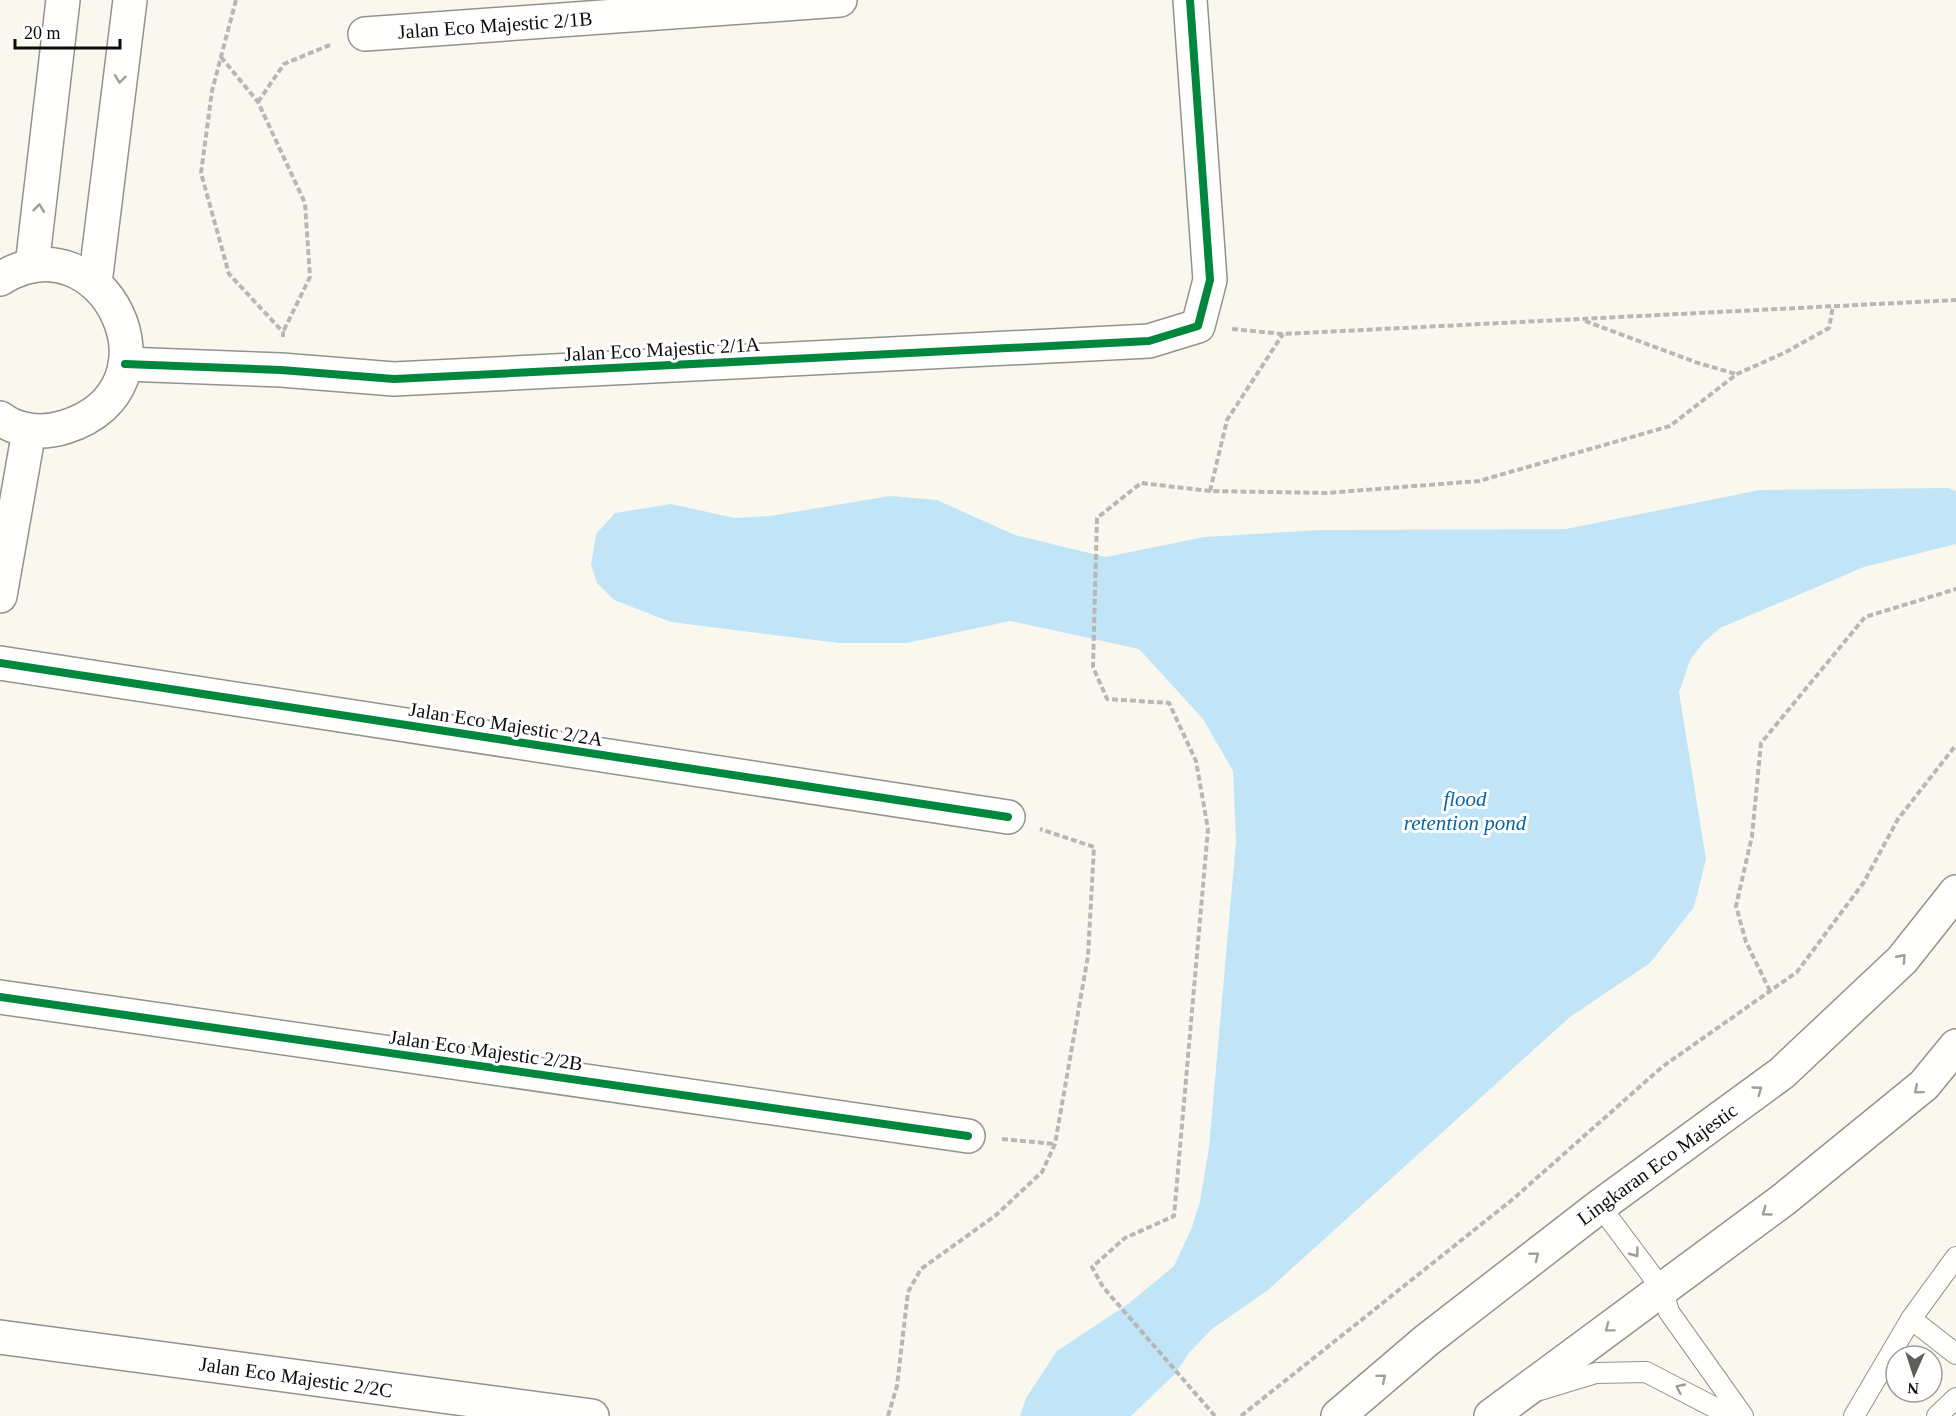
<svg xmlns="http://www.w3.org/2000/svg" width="1956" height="1416" viewBox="0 0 1956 1416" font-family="'Times New Roman',serif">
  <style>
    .water { fill: #c1e5f7 }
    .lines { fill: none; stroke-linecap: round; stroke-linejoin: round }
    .service-casing { stroke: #93928d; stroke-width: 22 }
    .minor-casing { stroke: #93928d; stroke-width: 36 }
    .tertiary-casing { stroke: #93928d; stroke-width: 36 }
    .path { stroke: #b7b7b5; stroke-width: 4; stroke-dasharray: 6 3; stroke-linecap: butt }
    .service { stroke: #fefefc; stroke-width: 20 }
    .minor { stroke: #fefefc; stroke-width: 33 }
    .tertiary { stroke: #fefefc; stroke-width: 33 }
    .cycleway-casing { stroke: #fff; stroke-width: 11 }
    .cycleway { stroke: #00873e; stroke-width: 8 }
    .oneway { stroke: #9d9d9c }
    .labels { text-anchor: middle; stroke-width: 6; stroke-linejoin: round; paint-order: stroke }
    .street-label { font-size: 20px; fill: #0b0b0b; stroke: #fff }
    .water-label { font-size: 21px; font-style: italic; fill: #0b63a6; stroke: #fff }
  </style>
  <rect width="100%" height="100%" fill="#faf8ee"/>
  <!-- water -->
  <polygon class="water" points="1948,488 1956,491 1956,544 1864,567 1720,628 1703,643 1690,660 1679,692 1706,859 1694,907 1650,963 1570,1017 1268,1290 1212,1329 1189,1353 1175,1374 1131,1416 1020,1416 1026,1398 1057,1351 1128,1304 1174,1266 1192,1227 1200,1201 1209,1148 1236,841 1233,771 1203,719 1139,649 1010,621 907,643 839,643 671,622 614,600 597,583 591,565 596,534 615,513 671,504 735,518 770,516 890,496 937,500 1015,535 1106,557 1204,537 1321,530 1566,529 1760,490"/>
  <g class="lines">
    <!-- service casing -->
    <g class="service-casing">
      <g id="service">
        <polyline points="1600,1206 1662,1289 1669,1312 1743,1416"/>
        <polyline points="1911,1319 1956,1257"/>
        <polyline points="1540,1390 1596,1373 1646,1372 1731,1416"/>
        <polyline points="1854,1416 1911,1319 1956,1354"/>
        <polyline points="1937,1416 1956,1398"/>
      </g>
    </g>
    <!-- minor casing -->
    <g class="minor-casing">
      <g id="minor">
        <polyline points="365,34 840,0"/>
        <polyline points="32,266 63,0"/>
        <path d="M0 279C102 214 189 388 65 427 43 434 18 432 0 418"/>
        <polyline points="95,283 130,0"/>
        <polyline points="125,364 281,370 394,379 1149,341 1198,326 1210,280 1190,0"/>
        <polyline points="0,596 29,431"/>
        <polyline points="0,663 1008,817"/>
        <polyline points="0,997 968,1136"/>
        <polyline points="0,1337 592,1416"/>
      </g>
    </g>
    <!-- tertiary casing -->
    <g class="tertiary-casing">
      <g id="tertiary">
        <polyline points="1338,1416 1427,1340 1600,1206 1782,1073 1902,960 1956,892"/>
        <polyline points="1491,1416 1783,1200 1924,1085 1956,1046"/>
      </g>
    </g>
    <!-- path -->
    <g class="path">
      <polyline points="236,0 212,91 201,173 229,274 283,332 283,337"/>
      <polyline points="221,57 258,102 305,203 310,277 283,332"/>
      <polyline points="258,102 284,64 332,44"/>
      <polyline points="1585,321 1698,363 1736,374"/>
      <polyline points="1232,329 1283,334 1956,300"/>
      <polyline points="1210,491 1227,420 1283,334"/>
      <polyline points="1770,991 1746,942 1736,906 1752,836 1761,743 1865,617 1956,589"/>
      <polyline points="1002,1139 1055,1144"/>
      <polyline points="888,1416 897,1386 908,1292 921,1269 995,1216 1042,1172 1055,1144 1088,956 1094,847 1040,829"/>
      <polyline points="1215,1416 1103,1287 1092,1267 1125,1238 1174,1216 1208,829 1196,761 1169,703 1107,699 1093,667 1097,518 1141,483 1210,491 1326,493 1479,481 1670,426 1737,374 1784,353 1829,328 1833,306"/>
      <polyline points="1241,1416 1513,1199 1662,1067 1797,972 1864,882 1898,819 1956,745"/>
    </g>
    <!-- service -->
    <use href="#service" class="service"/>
    <!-- minor -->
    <use href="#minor" class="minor"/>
    <!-- tertiary -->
    <use href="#tertiary" class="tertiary"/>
    <!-- cycleway casing -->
    <g class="cycleway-casing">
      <g id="cycleway">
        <polyline points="125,364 281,370 394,379 1149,341 1198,326 1210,280 1190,0"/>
        <polyline points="0,663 1008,817"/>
        <polyline points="0,997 968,1136"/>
      </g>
    </g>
    <!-- cycleway -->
    <use href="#cycleway" class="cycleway"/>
  </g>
  <!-- one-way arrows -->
  <defs><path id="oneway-chevron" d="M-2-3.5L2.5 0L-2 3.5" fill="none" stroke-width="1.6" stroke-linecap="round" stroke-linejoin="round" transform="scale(1.5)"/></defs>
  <g class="oneway">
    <use href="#oneway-chevron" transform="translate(120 79) rotate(97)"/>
    <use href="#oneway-chevron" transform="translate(39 208) rotate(-83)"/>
    <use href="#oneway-chevron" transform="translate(1902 958) rotate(-48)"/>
    <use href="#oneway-chevron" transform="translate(1758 1090) rotate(-36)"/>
    <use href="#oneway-chevron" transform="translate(1918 1090) rotate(140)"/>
    <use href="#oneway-chevron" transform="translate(1766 1212) rotate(144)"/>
    <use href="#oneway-chevron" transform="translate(1635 1253) rotate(53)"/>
    <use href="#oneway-chevron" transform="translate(1535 1256) rotate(-38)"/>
    <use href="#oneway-chevron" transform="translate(1609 1328) rotate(143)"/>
    <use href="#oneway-chevron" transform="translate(1382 1378) rotate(-40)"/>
    <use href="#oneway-chevron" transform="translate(1680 1388) rotate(-155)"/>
  </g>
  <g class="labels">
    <!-- street labels -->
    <g class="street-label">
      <text transform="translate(495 25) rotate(-4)" y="7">Jalan Eco Majestic 2/1B</text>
      <text transform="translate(662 349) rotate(-3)" y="7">Jalan Eco Majestic 2/1A</text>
      <text transform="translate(506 724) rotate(9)" y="7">Jalan Eco Majestic 2/2A</text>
      <text transform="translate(486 1050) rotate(8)" y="7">Jalan Eco Majestic 2/2B</text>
      <text transform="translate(1657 1164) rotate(-36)" y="7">Lingkaran Eco Majestic</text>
      <text transform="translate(296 1377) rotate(8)" y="7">Jalan Eco Majestic 2/2C</text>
    </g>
    <!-- water labels -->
    <g class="water-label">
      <text x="1465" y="806">flood<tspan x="1465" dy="24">retention pond</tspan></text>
    </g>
  </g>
  <!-- north arrow -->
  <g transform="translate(1914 1374) rotate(183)"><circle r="28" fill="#ffffff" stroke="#9d9d9d" stroke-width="1.5"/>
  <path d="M0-4.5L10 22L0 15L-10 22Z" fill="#5f5e5a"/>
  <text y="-9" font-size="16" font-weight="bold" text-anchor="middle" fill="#0b0b0b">N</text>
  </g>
  <!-- scale -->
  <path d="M15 39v9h105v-9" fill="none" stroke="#0b0b0b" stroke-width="3"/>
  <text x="24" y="39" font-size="18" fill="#0b0b0b" stroke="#ffffff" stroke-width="4.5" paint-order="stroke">20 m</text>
</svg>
